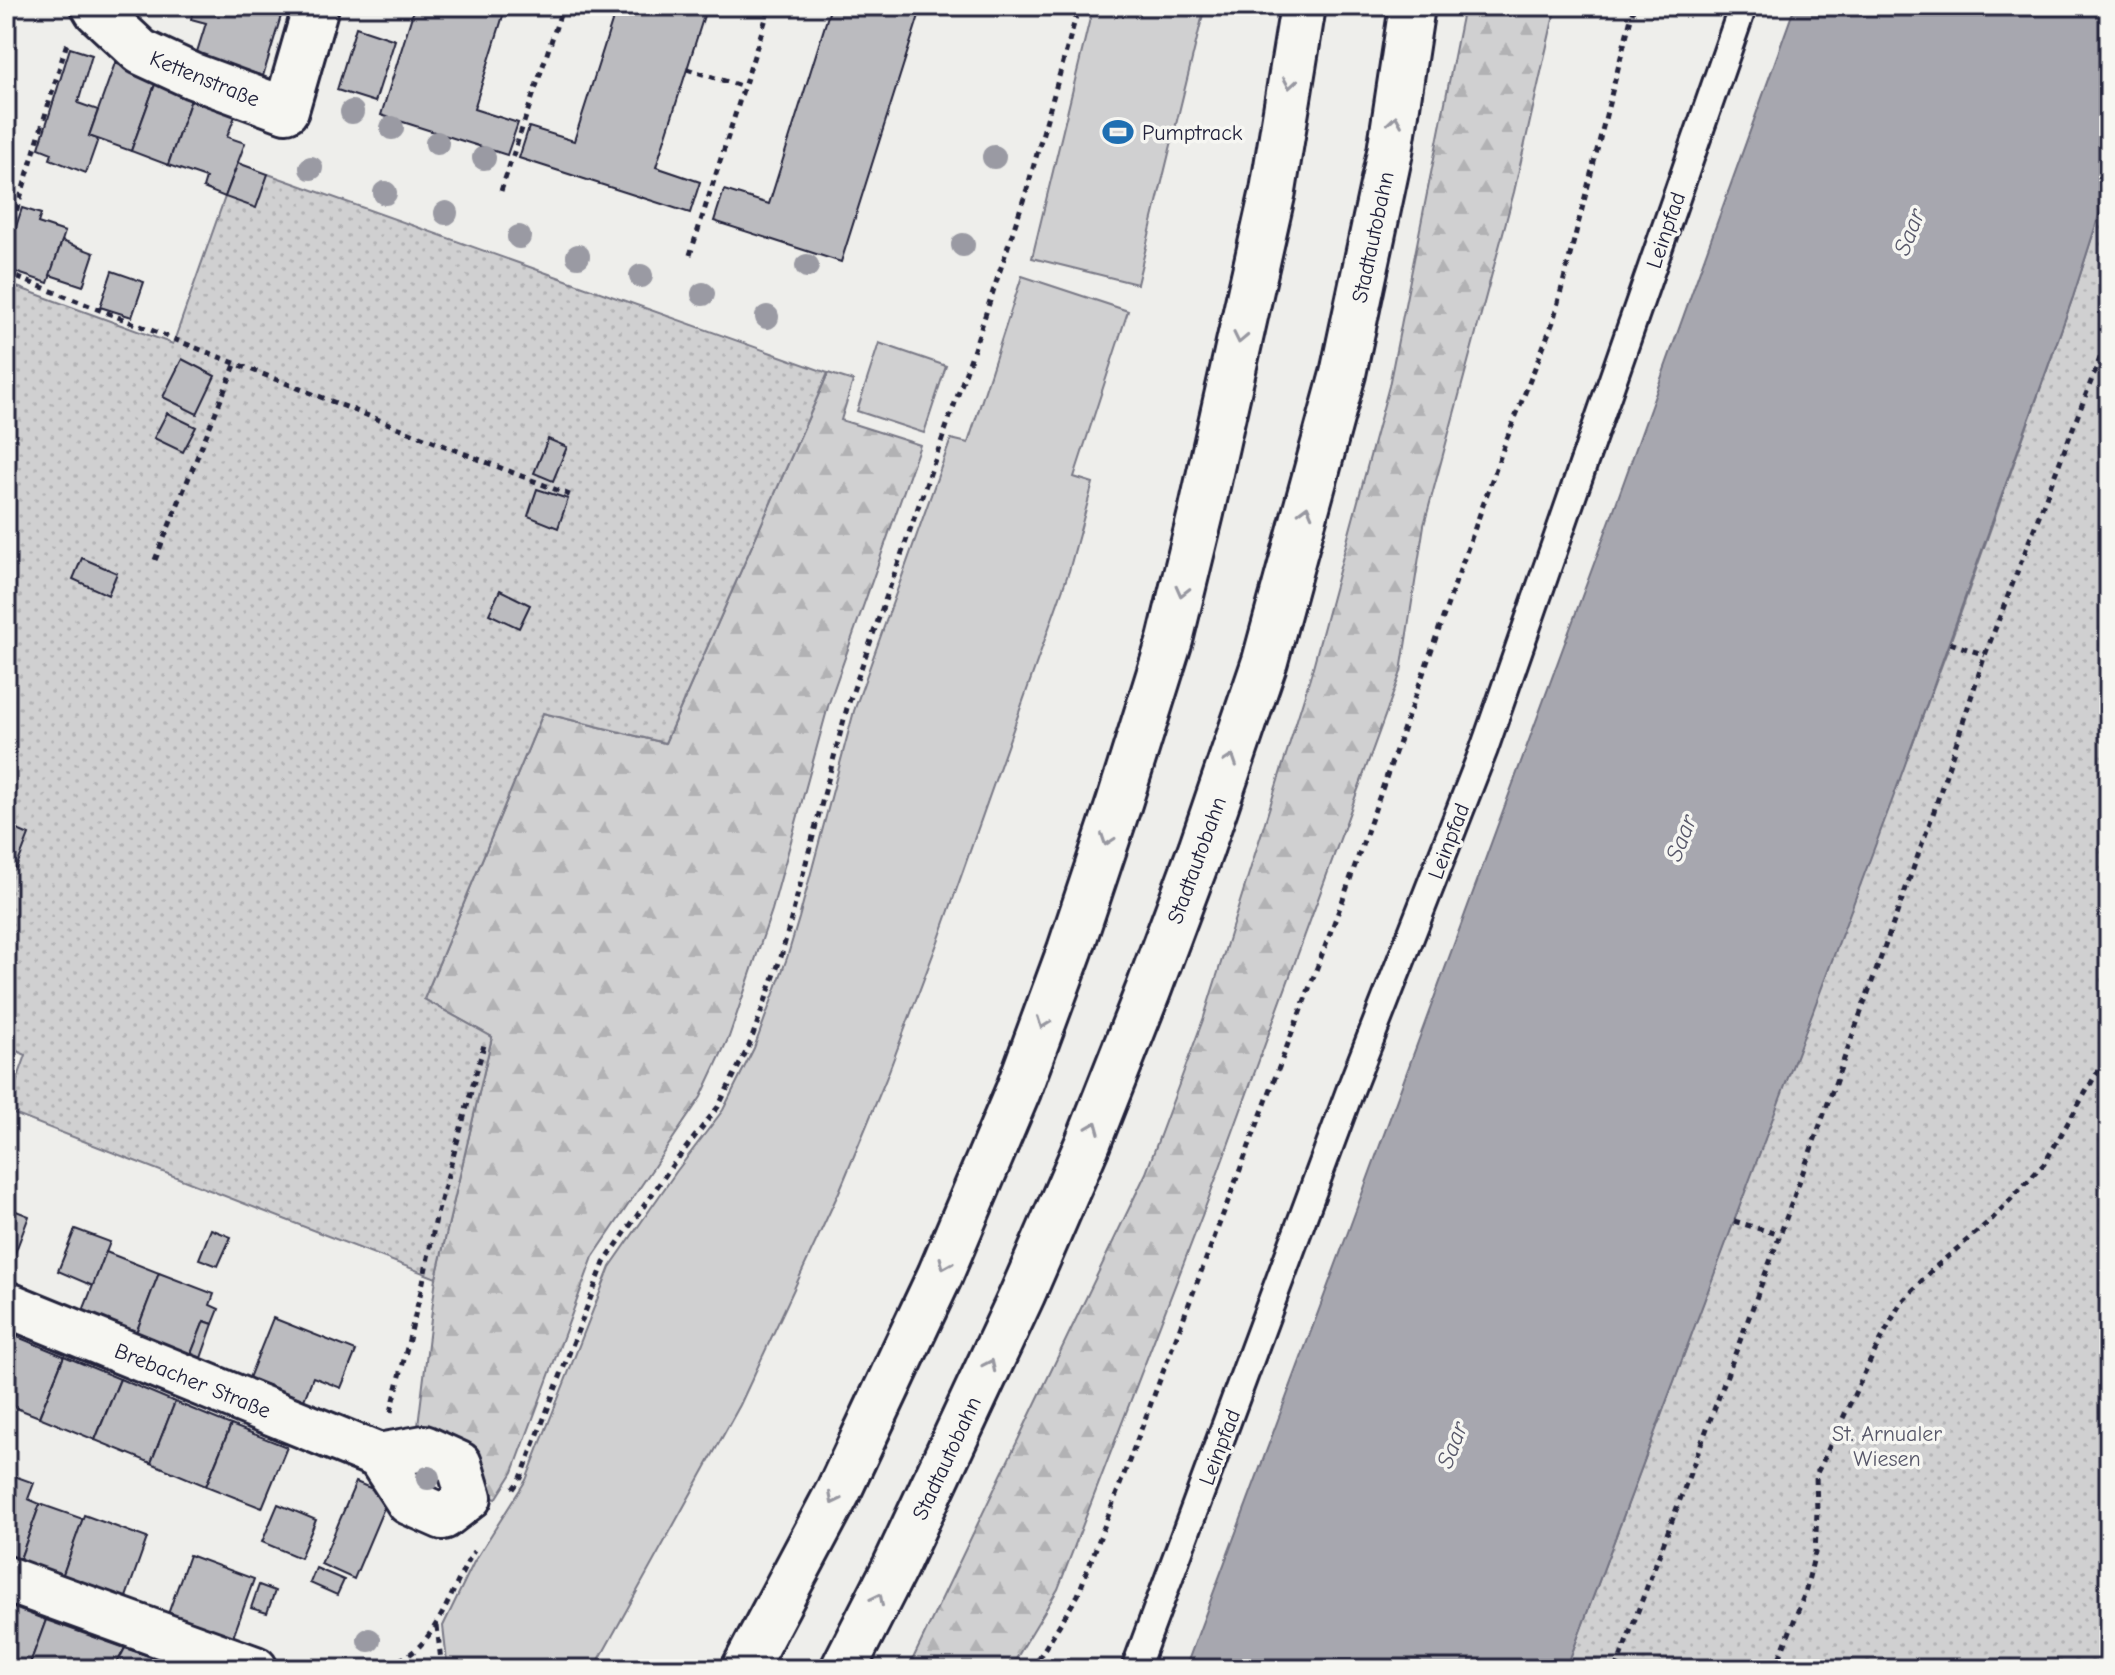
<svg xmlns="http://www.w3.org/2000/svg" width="2115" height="1675" viewBox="0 0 2115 1675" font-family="'Comic Neue',sans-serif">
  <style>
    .grass { fill: #d0d0d1; stroke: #797986; stroke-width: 2 }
    .forest { fill: url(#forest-firs); stroke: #797986; stroke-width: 2 }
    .park { fill: url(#park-dots); stroke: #797986; stroke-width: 2 }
    .water { fill: #a7a7af; stroke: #727281; stroke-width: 2 }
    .building { fill: #bbbbbf; stroke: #22223b; stroke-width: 2 }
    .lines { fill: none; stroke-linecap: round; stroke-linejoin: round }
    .service-casing { stroke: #22223b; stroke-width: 32 }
    .minor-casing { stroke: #22223b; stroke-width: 50 }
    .motorway-casing { stroke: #22223b; stroke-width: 50 }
    .path { stroke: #22223b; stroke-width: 5; stroke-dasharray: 6 6; stroke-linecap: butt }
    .service { stroke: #f6f6f2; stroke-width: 26 }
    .minor { stroke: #f6f6f2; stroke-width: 44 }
    .motorway { stroke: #f6f6f2; stroke-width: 44 }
    .tree { fill: #9a9aa3 }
    .oneway { stroke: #9797a0 }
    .labels { text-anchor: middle; stroke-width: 7; stroke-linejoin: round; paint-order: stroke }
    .street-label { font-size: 22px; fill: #22223b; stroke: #f6f6f2 }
    .poi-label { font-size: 22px; fill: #22223b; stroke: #f6f6f2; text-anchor: start }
    .park-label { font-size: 22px; fill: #565668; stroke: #f6f6f2 }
    .water-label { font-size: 24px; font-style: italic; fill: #575769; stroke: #f6f6f2 }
  </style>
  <defs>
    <pattern id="forest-firs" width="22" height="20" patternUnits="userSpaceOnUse" patternTransform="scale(2)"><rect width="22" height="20" fill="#d0d0d1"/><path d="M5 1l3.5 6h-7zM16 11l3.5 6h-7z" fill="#b2b2b4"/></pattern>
    <pattern id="park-dots" width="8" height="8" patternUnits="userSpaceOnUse" patternTransform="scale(2)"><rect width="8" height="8" fill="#d0d0d1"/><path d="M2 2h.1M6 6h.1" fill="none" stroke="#b2b2b4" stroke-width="1.8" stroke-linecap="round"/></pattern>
  </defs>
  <rect width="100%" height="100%" fill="#eeeeeb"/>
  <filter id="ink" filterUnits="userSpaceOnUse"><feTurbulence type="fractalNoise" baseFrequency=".0125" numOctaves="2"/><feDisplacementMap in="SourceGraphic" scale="16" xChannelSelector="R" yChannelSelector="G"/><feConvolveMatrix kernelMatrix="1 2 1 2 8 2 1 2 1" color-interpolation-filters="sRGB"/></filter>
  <g filter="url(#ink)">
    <!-- grass -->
    <g class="grass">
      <polygon points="1093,6 1205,6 1137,284 1032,258"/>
      <polygon points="1022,276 1128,311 1074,477 1093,483 1069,571 940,936 886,1079 839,1192 740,1405 594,1669 446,1669 447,1662 443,1626 474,1562 526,1480 610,1267 676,1172 723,1110 754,1048 787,958 799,918 854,711 951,439 968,443"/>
      <polygon points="879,343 946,366 924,433 857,411"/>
    </g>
    <!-- forest -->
    <g class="forest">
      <polygon points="1464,6 1556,6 1514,192 1424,525 1401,672 1208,1200 1058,1589 1010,1669 908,1669 1146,1173 1204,1017 1310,678 1389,386"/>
      <polygon points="828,373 853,381 841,420 920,445 829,703 772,910 729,1037 701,1097 593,1257 513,1472 496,1499 485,1495 473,1453 418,1426 436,1278 492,1037 424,999 543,713 665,743"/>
    </g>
    <!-- park -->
    <g class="park">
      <polygon points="268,174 828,373 665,743 543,713 424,999 492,1037 436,1278 6,1111 26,1055 6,1046 6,283 173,344 225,197"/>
      <polygon points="2109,184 2109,1669 1566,1669 1950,643 2073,297"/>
    </g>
    <!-- water -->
    <polygon class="water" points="1795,6 2109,6 2109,184 2073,297 1893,798 1566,1669 1185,1669 1348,1232 1613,512"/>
    <!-- building -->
    <g class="building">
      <polygon points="194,6 284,6 263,76 196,55 206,23 191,19"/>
      <polygon points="415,6 506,6 474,109 518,123 507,155 381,115"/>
      <polygon points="617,6 707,6 656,167 700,182 690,213 519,158 529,127 574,141"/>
      <polygon points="831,6 922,6 841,262 714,221 724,190 769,204"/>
      <polygon points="356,27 395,40 375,102 337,90"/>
      <polygon points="70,48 92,55 78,103 98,110 89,136 98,139 86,173 50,159 52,153 39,148"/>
      <polygon points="115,63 157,79 131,151 89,136"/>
      <polygon points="157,79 194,91 168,165 131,151"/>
      <polygon points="194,91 238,108 227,137 245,143 225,197 203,188 206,178 168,165"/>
      <polygon points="238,163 268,174 256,208 225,197"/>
      <polygon points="22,208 41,214 38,223 65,232 48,283 6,269 6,258"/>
      <polygon points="62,241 94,253 83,286 50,275"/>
      <polygon points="112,271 144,282 132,317 100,307"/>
      <polygon points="182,359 215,376 197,414 163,397"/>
      <polygon points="167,413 196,427 183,452 154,438"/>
      <polygon points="548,439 567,447 553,481 534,473"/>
      <polygon points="537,489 568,499 558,528 528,516"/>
      <polygon points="82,558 117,573 108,595 73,579"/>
      <polygon points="500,590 530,605 519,628 489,614"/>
      <polygon points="6,825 29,835 16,868 6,864"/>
      <polygon points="6,1207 29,1216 6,1277"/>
      <polygon points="75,1229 110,1242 93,1286 58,1271"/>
      <polygon points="211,1229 231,1237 218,1266 199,1259"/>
      <polygon points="106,1252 159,1273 136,1333 83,1311"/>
      <polygon points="159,1273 214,1294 210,1305 219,1309 213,1324 204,1321 191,1354 136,1333"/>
      <polygon points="273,1318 356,1351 341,1388 313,1377 304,1400 249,1378"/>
      <polygon points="204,1321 213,1324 201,1358 191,1354"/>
      <polygon points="8,1333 64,1356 39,1417 6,1404 6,1339"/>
      <polygon points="64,1356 120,1379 95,1440 39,1417"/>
      <polygon points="120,1379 175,1402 151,1463 95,1440"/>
      <polygon points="175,1402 231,1425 206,1486 151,1463"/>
      <polygon points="231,1425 287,1447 262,1508 206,1486"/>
      <polygon points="6,1473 34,1483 28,1499 40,1504 19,1562 6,1558"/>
      <polygon points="356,1482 389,1496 354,1579 321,1564"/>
      <polygon points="40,1504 83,1519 62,1577 19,1562"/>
      <polygon points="278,1504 316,1520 300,1558 262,1542"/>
      <polygon points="84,1515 147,1538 125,1600 62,1577"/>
      <polygon points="189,1555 254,1579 232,1640 167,1617"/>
      <polygon points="316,1568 344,1580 337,1595 310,1583"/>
      <polygon points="259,1585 275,1591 267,1613 251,1608"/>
      <polygon points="6,1605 46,1620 28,1669 6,1669"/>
      <polygon points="46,1620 125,1648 114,1669 28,1669"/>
      <polygon points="125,1648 175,1665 186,1669 114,1669"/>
    </g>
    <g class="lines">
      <!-- service casing -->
      <g class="service-casing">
        <polyline id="service" points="1135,1669 1351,1088 1484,749 1743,6"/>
      </g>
      <!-- minor casing -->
      <g class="minor-casing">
        <g id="minor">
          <polyline points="94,6 97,11 141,52 193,76 286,110 316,6"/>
          <polyline points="6,1304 379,1456 424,1448 459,1464 469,1497 443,1517 409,1502 379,1456"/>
          <polyline points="6,1579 255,1669"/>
        </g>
      </g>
      <!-- motorway casing -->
      <g class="motorway-casing">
        <g id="motorway">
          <polyline points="744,1669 839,1490 940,1275 1018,1091 1070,950 1119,803 1170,640 1201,513 1273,191 1303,6"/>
          <polyline points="843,1669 895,1567 1022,1295 1087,1145 1148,991 1201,849 1265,661 1343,374 1390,152 1412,6"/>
        </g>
      </g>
      <!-- path -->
      <g class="path">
        <polyline points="743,6 768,14"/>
        <polyline points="687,69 744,87"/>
        <polyline points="501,191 563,6"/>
        <polyline points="6,245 66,46 70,42"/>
        <polyline points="690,255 770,6"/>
        <polyline points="6,273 572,496"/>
        <polyline points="155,560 235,365"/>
        <polyline points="1950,643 1985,655"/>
        <polyline points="1734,1221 1780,1235"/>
        <polyline points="391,1412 422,1287 436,1218 484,1045"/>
        <polyline points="513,1489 521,1478 604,1263 671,1167 718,1107 749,1046 781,957 847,708 973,352 1027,189 1079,6"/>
        <polyline points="437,1626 441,1661 440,1669"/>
        <path d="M399 1660C437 1645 453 1584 474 1551"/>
        <polyline points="1032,1669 1078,1595 1342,902 1504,446 1553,322 1634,6"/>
        <polyline points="1616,1669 1780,1235 1933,814 1985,655 2109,335"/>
        <polyline points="1775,1669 1805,1593 1815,1553 1817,1512 1816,1475 1873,1355 1900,1304 1933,1269 1992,1219 2044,1164 2109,1052"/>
      </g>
      <!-- service -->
      <use href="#service" class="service"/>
      <!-- minor -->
      <use href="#minor" class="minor"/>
      <!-- motorway -->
      <use href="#motorway" class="motorway"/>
    </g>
    <!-- trees -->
    <g class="tree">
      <circle cx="352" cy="112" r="12"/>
      <circle cx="392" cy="128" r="12"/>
      <circle cx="437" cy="143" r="12"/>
      <circle cx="994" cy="157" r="12"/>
      <circle cx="484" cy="158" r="12"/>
      <circle cx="311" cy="168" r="12"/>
      <circle cx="385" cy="193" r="12"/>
      <circle cx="446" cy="213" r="12"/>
      <circle cx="519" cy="237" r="12"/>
      <circle cx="963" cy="245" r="12"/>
      <circle cx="578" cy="256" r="12"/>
      <circle cx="807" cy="266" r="12"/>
      <circle cx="641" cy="276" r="12"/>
      <circle cx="703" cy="294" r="12"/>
      <circle cx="767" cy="317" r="12"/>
      <circle cx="428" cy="1478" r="12"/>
      <circle cx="369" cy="1640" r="12"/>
    </g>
    <!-- one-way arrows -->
    <defs><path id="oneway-chevron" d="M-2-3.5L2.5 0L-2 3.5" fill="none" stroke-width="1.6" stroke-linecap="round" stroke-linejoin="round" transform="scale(2)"/></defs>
    <g class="oneway">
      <use href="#oneway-chevron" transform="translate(1290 83) rotate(99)"/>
      <use href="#oneway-chevron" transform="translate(1395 121) rotate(-81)"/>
      <use href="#oneway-chevron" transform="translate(1240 338) rotate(102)"/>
      <use href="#oneway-chevron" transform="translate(1306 511) rotate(-75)"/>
      <use href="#oneway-chevron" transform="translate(1182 591) rotate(104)"/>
      <use href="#oneway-chevron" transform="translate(1231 760) rotate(-71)"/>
      <use href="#oneway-chevron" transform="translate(1107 840) rotate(109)"/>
      <use href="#oneway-chevron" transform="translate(1043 1023) rotate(110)"/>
      <use href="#oneway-chevron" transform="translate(1094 1127) rotate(-68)"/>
      <use href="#oneway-chevron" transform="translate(945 1264) rotate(113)"/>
      <use href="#oneway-chevron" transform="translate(990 1365) rotate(-65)"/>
      <use href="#oneway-chevron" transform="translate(834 1499) rotate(117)"/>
      <use href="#oneway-chevron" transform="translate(878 1599) rotate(-63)"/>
    </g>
  </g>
  <!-- icons -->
  <defs>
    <g id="stadium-bare" transform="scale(2.4)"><path d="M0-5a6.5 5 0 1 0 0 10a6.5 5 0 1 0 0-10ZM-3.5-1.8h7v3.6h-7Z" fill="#1f6fb2" stroke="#f6f6f2" stroke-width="2.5" paint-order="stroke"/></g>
  </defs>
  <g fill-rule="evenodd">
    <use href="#stadium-bare" x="1118" y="132"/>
  </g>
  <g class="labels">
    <!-- street labels -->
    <g class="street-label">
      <text transform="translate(205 78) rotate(22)" y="8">Kettenstraße</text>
      <text transform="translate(1665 230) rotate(-71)" y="8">Leinpfad</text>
      <text transform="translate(1372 237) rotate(-78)" y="8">Stadtautobahn</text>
      <text transform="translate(1448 841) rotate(-69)" y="8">Leinpfad</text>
      <text transform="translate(1196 860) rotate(-70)" y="8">Stadtautobahn</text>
      <text transform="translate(193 1380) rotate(22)" y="8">Brebacher Straße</text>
      <text transform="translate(1219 1447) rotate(-69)" y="8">Leinpfad</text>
      <text transform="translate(946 1458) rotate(-65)" y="8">Stadtautobahn</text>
    </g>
    <!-- poi labels -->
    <g class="poi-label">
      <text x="1142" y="140">Pumptrack</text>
    </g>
    <!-- park labels -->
    <g class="park-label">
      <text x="1887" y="1441">St. Arnualer<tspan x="1887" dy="25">Wiesen</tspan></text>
    </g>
    <!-- water labels -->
    <g class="water-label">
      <text transform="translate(1909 232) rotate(-69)" y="8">Saar</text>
      <text transform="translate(1681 838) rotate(-69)" y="8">Saar</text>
      <text transform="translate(1452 1445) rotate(-69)" y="8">Saar</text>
    </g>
  </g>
  <!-- margin -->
  <rect width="2115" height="1675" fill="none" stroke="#f6f6f2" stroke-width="32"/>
  <rect x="16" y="16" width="2083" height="1643" fill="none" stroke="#22223b" stroke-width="3" filter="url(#ink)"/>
</svg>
